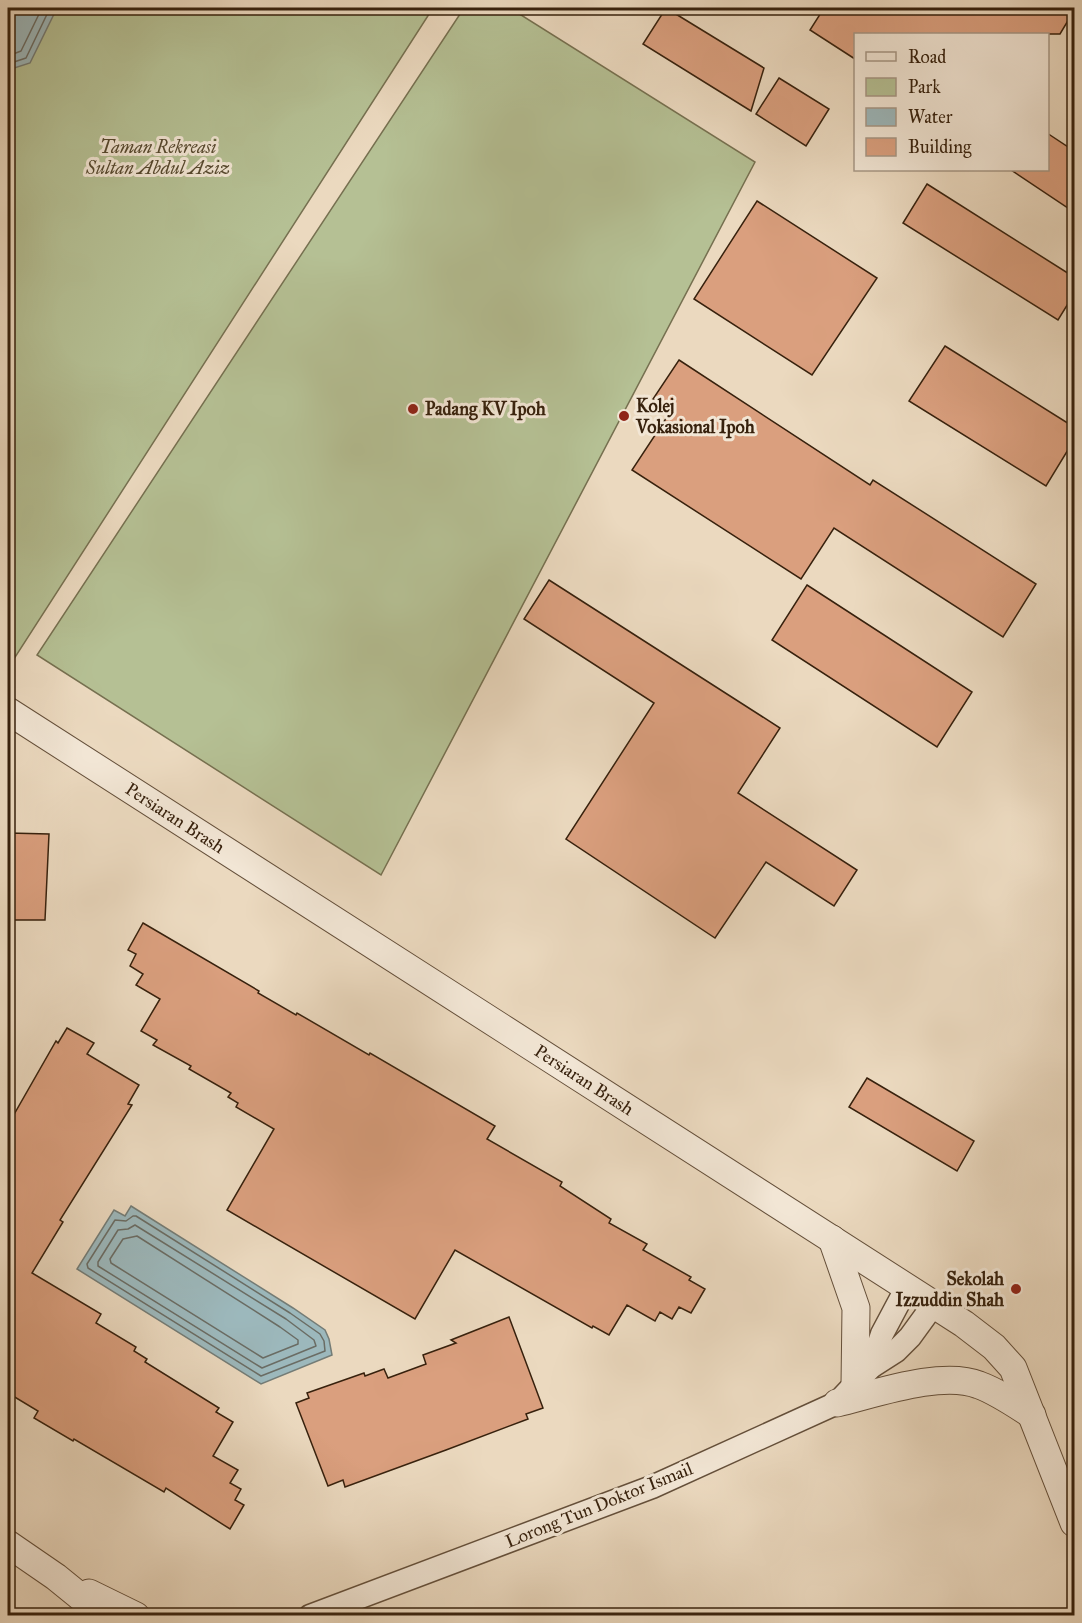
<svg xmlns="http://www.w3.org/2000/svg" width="1082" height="1623" viewBox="0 0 1082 1623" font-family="'IM FELL Great Primer',serif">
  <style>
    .green { fill: #b5c094; stroke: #767050; stroke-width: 1.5 }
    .water { fill: #9cb8bc; stroke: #747c76; stroke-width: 1.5 }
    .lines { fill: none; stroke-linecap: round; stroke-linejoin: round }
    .shore { stroke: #6a6c64; stroke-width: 1.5 }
    .building { fill: #da9f7e; stroke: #37210d; stroke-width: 1.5 }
    .minor-casing { stroke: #644f3a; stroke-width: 25 }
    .tertiary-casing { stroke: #644f3a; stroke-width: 29 }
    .minor { stroke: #f2e6d5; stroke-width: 22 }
    .tertiary { stroke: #f2e6d5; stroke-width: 27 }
    .poi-dot { fill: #8f2418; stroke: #f2e6d5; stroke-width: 2 }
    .labels { text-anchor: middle; stroke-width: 6; stroke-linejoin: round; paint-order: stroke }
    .park-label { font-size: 18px; font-style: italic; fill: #56492f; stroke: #f2e6d5 }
    .poi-label { font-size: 18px; font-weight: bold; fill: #37210d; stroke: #f2e6d5; text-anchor: start }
    .street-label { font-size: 18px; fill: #37210d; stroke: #f2e6d5 }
  </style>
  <rect width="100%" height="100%" fill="#ebd9bf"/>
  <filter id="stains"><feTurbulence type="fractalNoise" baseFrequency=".00333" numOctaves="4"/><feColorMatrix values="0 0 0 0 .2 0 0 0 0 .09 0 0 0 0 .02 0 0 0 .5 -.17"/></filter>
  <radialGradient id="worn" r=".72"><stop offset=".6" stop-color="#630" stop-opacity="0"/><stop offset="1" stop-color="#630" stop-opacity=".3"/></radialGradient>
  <!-- green -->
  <g class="green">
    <polygon points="8,8 433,8 12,662 8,659"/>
    <polygon points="464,8 510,8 755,162 381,875 37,655"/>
  </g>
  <!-- water -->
  <g class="water">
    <polygon points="8,8 57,8 30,63 8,70"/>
    <polygon points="131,1206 293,1308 325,1330 329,1339 332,1355 261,1384 77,1269 114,1210 125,1216"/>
  </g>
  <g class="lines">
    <!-- shore -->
    <g class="shore">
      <polyline points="8,56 21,51 42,8"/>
      <polyline points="8,64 26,58 50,8"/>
      <polygon points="133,1216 136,1216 290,1313 320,1334 324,1341 325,1351 261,1376 88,1268 87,1264 115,1220 126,1221"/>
      <polygon points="135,1225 286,1319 314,1340 316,1346 262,1368 98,1266 98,1262 118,1230 128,1229"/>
      <polygon points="137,1236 280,1327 298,1340 298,1344 263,1358 111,1263 110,1259 123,1239"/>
    </g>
  </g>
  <!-- building -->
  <g class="building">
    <polygon points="666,8 764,68 751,111 643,44"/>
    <polygon points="824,8 1061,8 1072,14 1060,34 855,34 855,59 810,30"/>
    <polygon points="779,78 829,109 806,146 756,114"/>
    <polygon points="1047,133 1074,151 1074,212 1011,170 1047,170"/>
    <polygon points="927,184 1074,277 1074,294 1058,320 903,223"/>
    <polygon points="757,201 877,278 812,375 694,299"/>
    <polygon points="945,346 1074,427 1074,440 1046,486 909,401"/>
    <polygon points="679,360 870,485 873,480 1036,584 1003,637 834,528 801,579 632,470 671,411 653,399"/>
    <polygon points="549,580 780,728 738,793 857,870 834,906 766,862 715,938 566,839 654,703 524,619"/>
    <polygon points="807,585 972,692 937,747 772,640"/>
    <polygon points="8,833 49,834 45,920 8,920"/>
    <polygon points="143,923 259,991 258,993 296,1015 297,1013 369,1055 370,1053 495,1126 487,1139 562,1182 560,1186 611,1219 609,1223 647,1244 643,1250 691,1277 689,1280 705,1289 691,1313 679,1307 672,1319 660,1312 655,1321 627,1305 609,1335 593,1326 592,1328 455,1250 415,1319 227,1210 274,1129 236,1107 238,1103 228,1097 231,1093 189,1069 191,1066 153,1045 157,1040 141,1031 160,999 136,985 143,974 130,966 136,954 128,950"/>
    <polygon points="67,1028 94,1043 87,1054 139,1085 128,1104 132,1105 60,1220 63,1222 32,1273 101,1314 96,1323 136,1347 134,1351 147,1359 145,1362 219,1408 216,1412 233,1422 213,1456 238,1470 230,1483 241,1489 235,1500 244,1505 230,1529 166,1488 164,1492 74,1439 73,1441 34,1418 38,1411 8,1393 8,1125 56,1041 58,1043"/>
    <polygon points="867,1078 974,1141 957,1171 849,1107"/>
    <polygon points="509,1317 543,1408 526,1414 528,1419 446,1450 345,1487 343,1480 328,1486 296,1403 309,1398 307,1393 364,1373 365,1376 384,1369 388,1378 426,1364 423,1355 456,1343 451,1340"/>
  </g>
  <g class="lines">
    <!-- minor casing -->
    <g class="minor-casing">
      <g id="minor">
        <polyline points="871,1367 882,1334 907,1287"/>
        <polyline points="310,1616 652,1487 837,1403 871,1367 896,1351 910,1337 934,1304"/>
      </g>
    </g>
    <!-- tertiary casing -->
    <g class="tertiary-casing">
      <g id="tertiary">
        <polyline points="8,711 964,1324 994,1347 1013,1368 1074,1523"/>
        <polyline points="832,1239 856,1308 855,1385"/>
        <path d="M837 1403C875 1394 942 1370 979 1385 998 1392 1015 1404 1032 1415"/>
        <polyline points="8,1544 56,1577 104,1616"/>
        <polyline points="89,1593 136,1616"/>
      </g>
    </g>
    <!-- minor -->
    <use href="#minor" class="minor"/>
    <!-- tertiary -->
    <use href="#tertiary" class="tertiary"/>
  </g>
  <!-- markers -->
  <g class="poi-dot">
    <circle cx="413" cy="409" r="6"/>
    <circle cx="624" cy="416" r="6"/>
    <circle cx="1016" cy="1289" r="6"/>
  </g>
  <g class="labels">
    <!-- park labels -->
    <g class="park-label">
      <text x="158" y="153">Taman Rekreasi<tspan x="158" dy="21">Sultan Abdul Aziz</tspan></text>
    </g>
    <!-- poi labels -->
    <g class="poi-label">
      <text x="636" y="412">Kolej<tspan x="636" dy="21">Vokasional Ipoh</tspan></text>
      <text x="425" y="415">Padang KV Ipoh</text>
      <text x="1004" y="1285" text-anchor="end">Sekolah<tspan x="1004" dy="21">Izzuddin Shah</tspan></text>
    </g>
    <!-- street labels -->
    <g class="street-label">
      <text transform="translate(175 818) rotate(33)" y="6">Persiaran Brash</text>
      <text transform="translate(584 1080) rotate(33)" y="6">Persiaran Brash</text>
      <text transform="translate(599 1505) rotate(-22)" y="6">Lorong Tun Doktor Ismail</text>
    </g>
  </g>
  <!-- margin -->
  <rect width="1082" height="1623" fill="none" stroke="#ebd9bf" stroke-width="30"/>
  <rect x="9" y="9" width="1064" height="1605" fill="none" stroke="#37210d" stroke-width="3"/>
  <rect x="15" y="15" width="1052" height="1593" fill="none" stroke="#37210d" stroke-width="1.5"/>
  <!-- legend -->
  <rect x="854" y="33" width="195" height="138" fill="#f2e6d5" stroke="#a79785" stroke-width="1.5"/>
  <rect x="866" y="52" width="30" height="9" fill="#f2e6d5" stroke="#a79785" stroke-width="1.5"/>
  <text x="908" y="63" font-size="18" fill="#37210d">Road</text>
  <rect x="866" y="78" width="30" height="18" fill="#b5c094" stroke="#a79785" stroke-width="1.5"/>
  <text x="908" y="93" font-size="18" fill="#37210d">Park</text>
  <rect x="866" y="108" width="30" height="18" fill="#9cb8bc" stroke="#a79785" stroke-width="1.5"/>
  <text x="908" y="123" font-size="18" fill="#37210d">Water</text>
  <rect x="866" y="138" width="30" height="18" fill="#da9f7e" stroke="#a79785" stroke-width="1.5"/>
  <text x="908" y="153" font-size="18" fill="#37210d">Building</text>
  <rect width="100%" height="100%" filter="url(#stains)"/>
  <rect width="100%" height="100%" fill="url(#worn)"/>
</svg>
